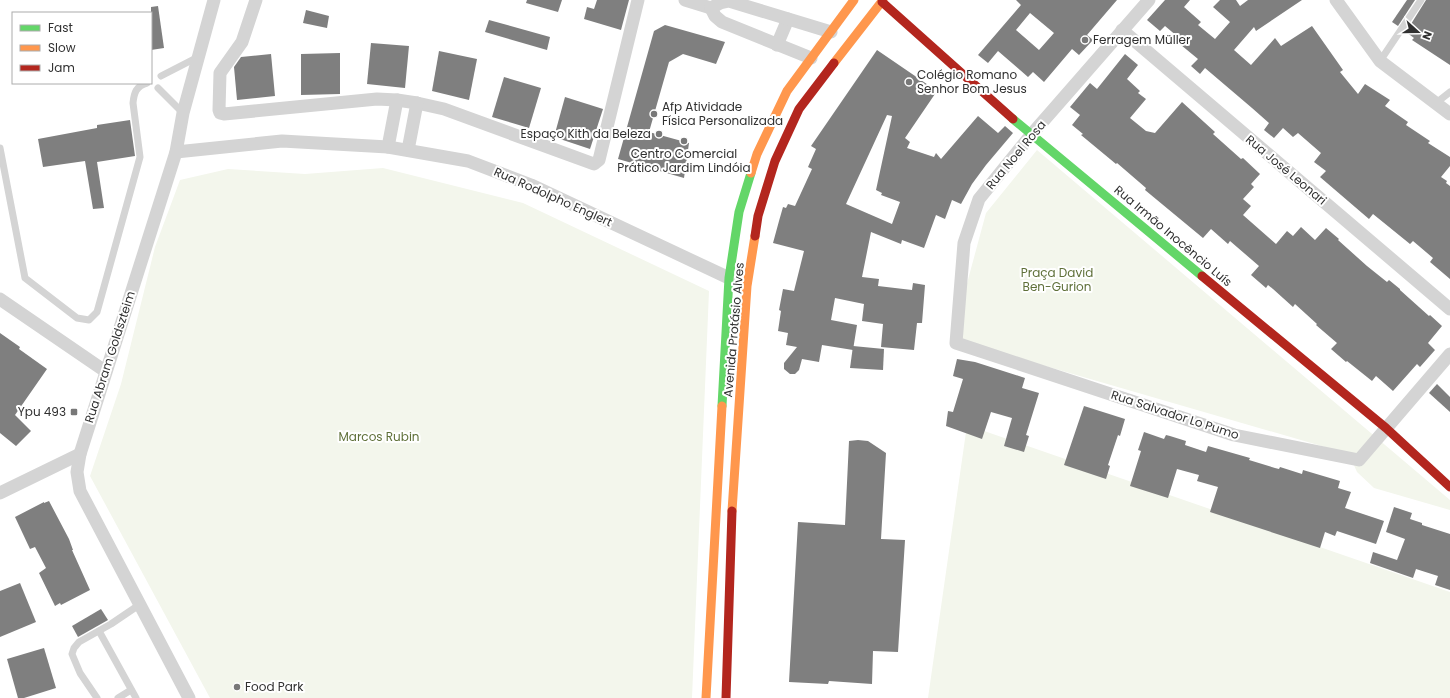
<svg xmlns="http://www.w3.org/2000/svg" width="1450" height="698" viewBox="0 0 1450 698" font-family="Poppins,sans-serif">
  <style>
    .green { fill: #f3f6ec }
    .building { fill: #7f7f7f; fill-rule: evenodd }
    .lines { fill: none; stroke-linecap: round; stroke-linejoin: round }
    .lane { stroke: #d4d4d4; stroke-width: 7 }
    .street { stroke: #d4d4d4; stroke-width: 13 }
    .fast { stroke: #63d668; stroke-width: 9 }
    .slow { stroke: #ff974d; stroke-width: 9 }
    .jam { stroke: #b3261e; stroke-width: 9 }
    .poi-dot { fill: #787878; stroke: #fff; stroke-width: 1.5 }
    .labels { text-anchor: middle; stroke-width: 4; stroke-linejoin: round; paint-order: stroke }
    .poi-label { font-size: 12px; fill: #303030; stroke: #fff; text-anchor: start }
    .street-label { font-size: 12px; fill: #303030; stroke: #fff }
    .park-label { font-size: 12px; fill: #5f7039; stroke: #fff }
  </style>
  <rect width="100%" height="100%" fill="#fff"/>
  <!-- green -->
  <g class="green">
    <polygon points="1037,150 1450,500 1450,510 1374,488 1357,472 1349,454 952,339 986,213"/>
    <polygon points="383,168 523,203 709,291 692,698 210,698 90,476 121,384 155,247 180,180 228,169 305,174"/>
    <polygon points="967,425 1450,592 1450,698 928,698"/>
  </g>
  <!-- building -->
  <g class="building">
    <polygon points="527,0 562,0 558,12 526,3"/>
    <polygon points="597,0 629,0 621,30 584,19 587,7 594,9"/>
    <path d="M1016 0H1117L1087 35 1093 40 1079 55 1072 49 1044 82 1033 72 1028 77 998 51 988 63 978 55 1021 5ZM1030 13 1054 33 1039 50 1016 30Z"/>
    <polygon points="1165,0 1190,0 1184,7 1201,22 1198,25 1215,39 1230,22 1213,7 1220,0 1236,0 1240,6 1248,0 1302,0 1256,31 1254,27 1234,50 1251,65 1275,38 1281,46 1312,26 1343,70 1340,72 1358,94 1365,84 1390,100 1385,106 1408,122 1406,125 1430,141 1428,143 1450,157 1450,166 1441,177 1447,181 1446,183 1450,186 1450,279 1430,262 1433,258 1413,241 1410,244 1373,214 1369,219 1320,177 1326,171 1314,162 1321,153 1298,133 1293,137 1283,128 1274,138 1264,130 1269,123 1252,108 1205,68 1200,74 1191,66 1198,59 1181,45 1184,42 1165,26 1160,31 1147,20"/>
    <polygon points="1407,0 1415,0 1398,26 1392,22"/>
    <polygon points="1426,0 1450,0 1450,65 1412,40 1414,38 1406,32"/>
    <polygon points="158,6 164,48 151,50 151,7"/>
    <polygon points="306,10 329,16 327,28 303,23"/>
    <polygon points="489,20 550,37 547,50 485,32"/>
    <polygon points="665,25 725,42 716,64 683,54 669,62 649,132 689,143 684,178 618,159 654,31"/>
    <polygon points="371,43 409,46 405,88 367,84"/>
    <path d="M877 50 937 91 905 138 910 142 907 148 934 157 936 153 941 159 978 116 998 133 1005 126 1013 133 986 165 972 184 961 204 952 200 945 219 936 215 924 248 902 240 901 244 871 232 862 277 879 279 878 286 912 290 913 283 925 285 922 323H917L914 350 881 347 883 324 862 321 864 304 835 298 831 320 857 325 853 350 822 345 819 362 802 359 799 370 795 374H790L784 369V363L797 347 786 345 788 333 778 331 781 311 779 310 783 289 794 291 804 251 773 243 779 221 783 207 786 208 788 204 795 206 812 169 808 167 816 149 811 146ZM887 115 892 116 876 190 882 193 881 195 900 202 892 224 846 204Z"/>
    <polygon points="439,51 477,59 469,100 432,91"/>
    <polygon points="340,53 340,94 301,95 301,54"/>
    <polygon points="271,54 275,96 237,100 234,67 241,57"/>
    <polygon points="1125,54 1138,65 1127,79 1140,91 1138,93 1146,99 1130,118 1146,131 1155,133 1182,102 1215,132 1213,134 1241,159 1243,158 1260,174 1251,184 1254,187 1243,199 1251,206 1243,215 1276,244 1287,231 1293,236 1301,227 1315,240 1326,228 1339,239 1338,240 1367,266 1387,282 1389,280 1400,289 1400,290 1429,316 1430,315 1442,326 1428,343 1435,350 1420,367 1417,364 1393,391 1376,376 1372,381 1347,361 1346,362 1331,349 1337,343 1316,325 1317,324 1295,304 1293,307 1273,289 1268,285 1266,288 1251,275 1259,266 1230,241 1228,244 1211,229 1203,238 1145,190 1146,188 1117,163 1116,164 1081,135 1083,134 1072,125 1080,115 1070,107 1090,83 1097,89"/>
    <polygon points="504,77 541,88 529,128 492,117"/>
    <polygon points="565,97 603,109 590,149 554,137"/>
    <polygon points="130,120 135,156 97,162 104,208 93,209 85,161 43,167 38,139 97,128 97,125"/>
    <polygon points="0,333 20,347 19,349 47,369 15,415 31,431 16,446 0,433"/>
    <polygon points="853,346 884,349 883,370 850,368"/>
    <polygon points="957,359 975,362 1025,378 1022,388 1039,393 1026,435 1029,436 1024,452 1004,446 1012,418 991,412 982,439 946,426 948,411 953,412 963,379 953,376"/>
    <polygon points="1437,384 1450,397 1450,412 1429,393"/>
    <polygon points="1084,406 1125,419 1120,436 1118,435 1108,465 1110,466 1106,479 1064,465"/>
    <polygon points="1144,432 1164,439 1166,435 1170,436 1186,441 1185,445 1206,452 1208,446 1250,458 1249,460 1275,468 1279,469 1280,467 1302,474 1303,470 1340,481 1338,488 1351,492 1345,508 1384,521 1376,544 1337,531 1335,536 1325,532 1320,548 1210,512 1218,487 1197,481 1199,475 1177,469 1168,498 1130,486 1141,451 1138,450"/>
    <polygon points="858,440 868,441 886,453 881,539 905,540 898,652 873,651 872,684 829,681 828,684 789,682 798,522 845,525 849,441"/>
    <polygon points="49,501 69,539 73,550 72,550 90,590 61,605 60,603 55,606 39,573 46,568 35,547 30,549 15,517 44,502 44,503"/>
    <polygon points="1394,507 1412,513 1410,519 1422,523 1422,525 1450,534 1450,590 1435,585 1438,576 1416,569 1413,578 1370,563 1373,552 1397,560 1405,539 1386,532"/>
    <polygon points="20,583 36,622 0,637 0,591"/>
    <polygon points="101,609 108,620 78,637 72,626"/>
    <polygon points="44,648 56,688 24,698 18,698 7,659"/>
  </g>
  <g class="lines">
    <!-- lane -->
    <g class="lane">
      <polyline points="1380,61 1421,0"/>
      <polyline points="161,76 198,57"/>
      <polyline points="158,88 183,113"/>
      <polyline points="1436,103 1450,92"/>
      <path d="M0 148 25 278 77 318 89 320 97 312 140 157 133 103C134 93 136 86 147 83"/>
      <polyline points="99,631 136,698"/>
      <polyline points="97,698 80,673 72,654 74,648 79,642 111,624 139,605"/>
      <polyline points="118,698 131,690"/>
    </g>
    <!-- street -->
    <g class="street">
      <polyline points="256,0 242,42 220,73 219,110 220,113 224,114 377,99 397,100 417,103 444,109 594,164 599,160 638,0"/>
      <polyline points="685,0 711,8"/>
      <polyline points="1149,0 1031,135 979,199 964,243 956,343 1234,435 1359,460 1450,354"/>
      <polyline points="1336,0 1380,61 1450,114"/>
      <polyline points="1122,30 1450,309"/>
      <polyline points="777,45 788,19"/>
      <polyline points="811,58 722,22 715,16 711,8 720,3 729,1 831,32"/>
      <polyline points="388,147 397,100"/>
      <polyline points="408,150 417,103"/>
      <polyline points="176,152 282,141 388,147 468,161 531,185 729,278"/>
      <polyline points="0,299 105,371"/>
      <polyline points="0,493 80,454"/>
      <polyline points="189,698 80,491 77,472 80,454 176,152 183,113 214,0"/>
    </g>
    <!-- fast -->
    <g class="fast">
      <polyline points="1013,119 1202,276"/>
      <polyline points="722,406 729,278 739,212 751,173"/>
    </g>
    <!-- slow -->
    <g class="slow">
      <polyline points="834,63 883,0"/>
      <polyline points="751,173 757,154 787,91 854,0"/>
      <polyline points="732,511 747,286 755,236"/>
      <polyline points="706,698 722,406"/>
    </g>
    <!-- jam -->
    <g class="jam">
      <polyline points="882,2 1013,119"/>
      <polyline points="755,236 758,216 775,161 799,109 834,63"/>
      <polyline points="1202,276 1386,428 1450,487"/>
      <polyline points="726,698 732,511"/>
    </g>
  </g>
  <!-- markers -->
  <g class="poi-dot">
    <circle cx="1085" cy="40" r="4"/>
    <circle cx="909" cy="82" r="4"/>
    <circle cx="654" cy="114" r="4"/>
    <circle cx="659" cy="134" r="4"/>
    <circle cx="684" cy="141" r="4"/>
    <rect x="70" y="408" width="8" height="8" rx="2"/>
    <circle cx="237" cy="687" r="4"/>
  </g>
  <g class="labels">
    <!-- poi labels -->
    <g class="poi-label">
      <text x="1093" y="44">Ferragem Müller</text>
      <text x="917" y="79">Colégio Romano<tspan x="917" dy="14">Senhor Bom Jesus</tspan></text>
      <text x="662" y="111">Afp Atividade<tspan x="662" dy="14">Física Personalizada</tspan></text>
      <text x="651" y="138" text-anchor="end">Espaço Kith da Beleza</text>
      <text x="684" y="158" text-anchor="middle">Centro Comercial<tspan x="684" dy="14">Prático Jardim Lindóia</tspan></text>
      <text x="66" y="416" text-anchor="end">Ypu 493</text>
      <text x="245" y="691">Food Park</text>
    </g>
    <!-- street labels -->
    <g class="street-label">
      <text transform="translate(1016 155) rotate(-50)" y="4">Rua Noel Rosa</text>
      <text transform="translate(1286 170) rotate(40)" y="4">Rua José Leonari</text>
      <text transform="translate(553 197) rotate(24)" y="4">Rua Rodolpho Englert</text>
      <text transform="translate(1173 236) rotate(40)" y="4">Rua Irmão Inocêncio Luís</text>
      <text transform="translate(734 330) rotate(-85)" y="4">Avenida Protásio Alves</text>
      <text transform="translate(110 357) rotate(-72)" y="4">Rua Abram Goldszteim</text>
      <text transform="translate(1175 415) rotate(18)" y="4">Rua Salvador Lo Pumo</text>
    </g>
    <!-- park labels -->
    <g class="park-label">
      <text x="1057" y="277">Praça David<tspan x="1057" dy="14">Ben-Gurion</tspan></text>
      <text x="379" y="441">Marcos Rubin</text>
    </g>
  </g>
  <!-- legend -->
  <rect x="12" y="12" width="140" height="72" fill="#ffffff" stroke="#acacac"/>
  <rect x="20" y="25" width="20" height="6" fill="#63d668" stroke="#acacac"/>
  <text x="48" y="32" font-size="12" fill="#303030">Fast</text>
  <rect x="20" y="45" width="20" height="6" fill="#ff974d" stroke="#acacac"/>
  <text x="48" y="52" font-size="12" fill="#303030">Slow</text>
  <rect x="20" y="65" width="20" height="6" fill="#b3261e" stroke="#acacac"/>
  <text x="48" y="72" font-size="12" fill="#303030">Jam</text>
  <!-- north arrow -->
  <g transform="translate(1418 32) rotate(111)" stroke="#ffffff" stroke-width="3" paint-order="stroke">
  <path d="M0-3L7 15L0 10L-7 15Z" fill="#303030"/>
  <text y="-6" font-size="11" font-weight="bold" text-anchor="middle" fill="#303030">N</text>
  </g>
</svg>
